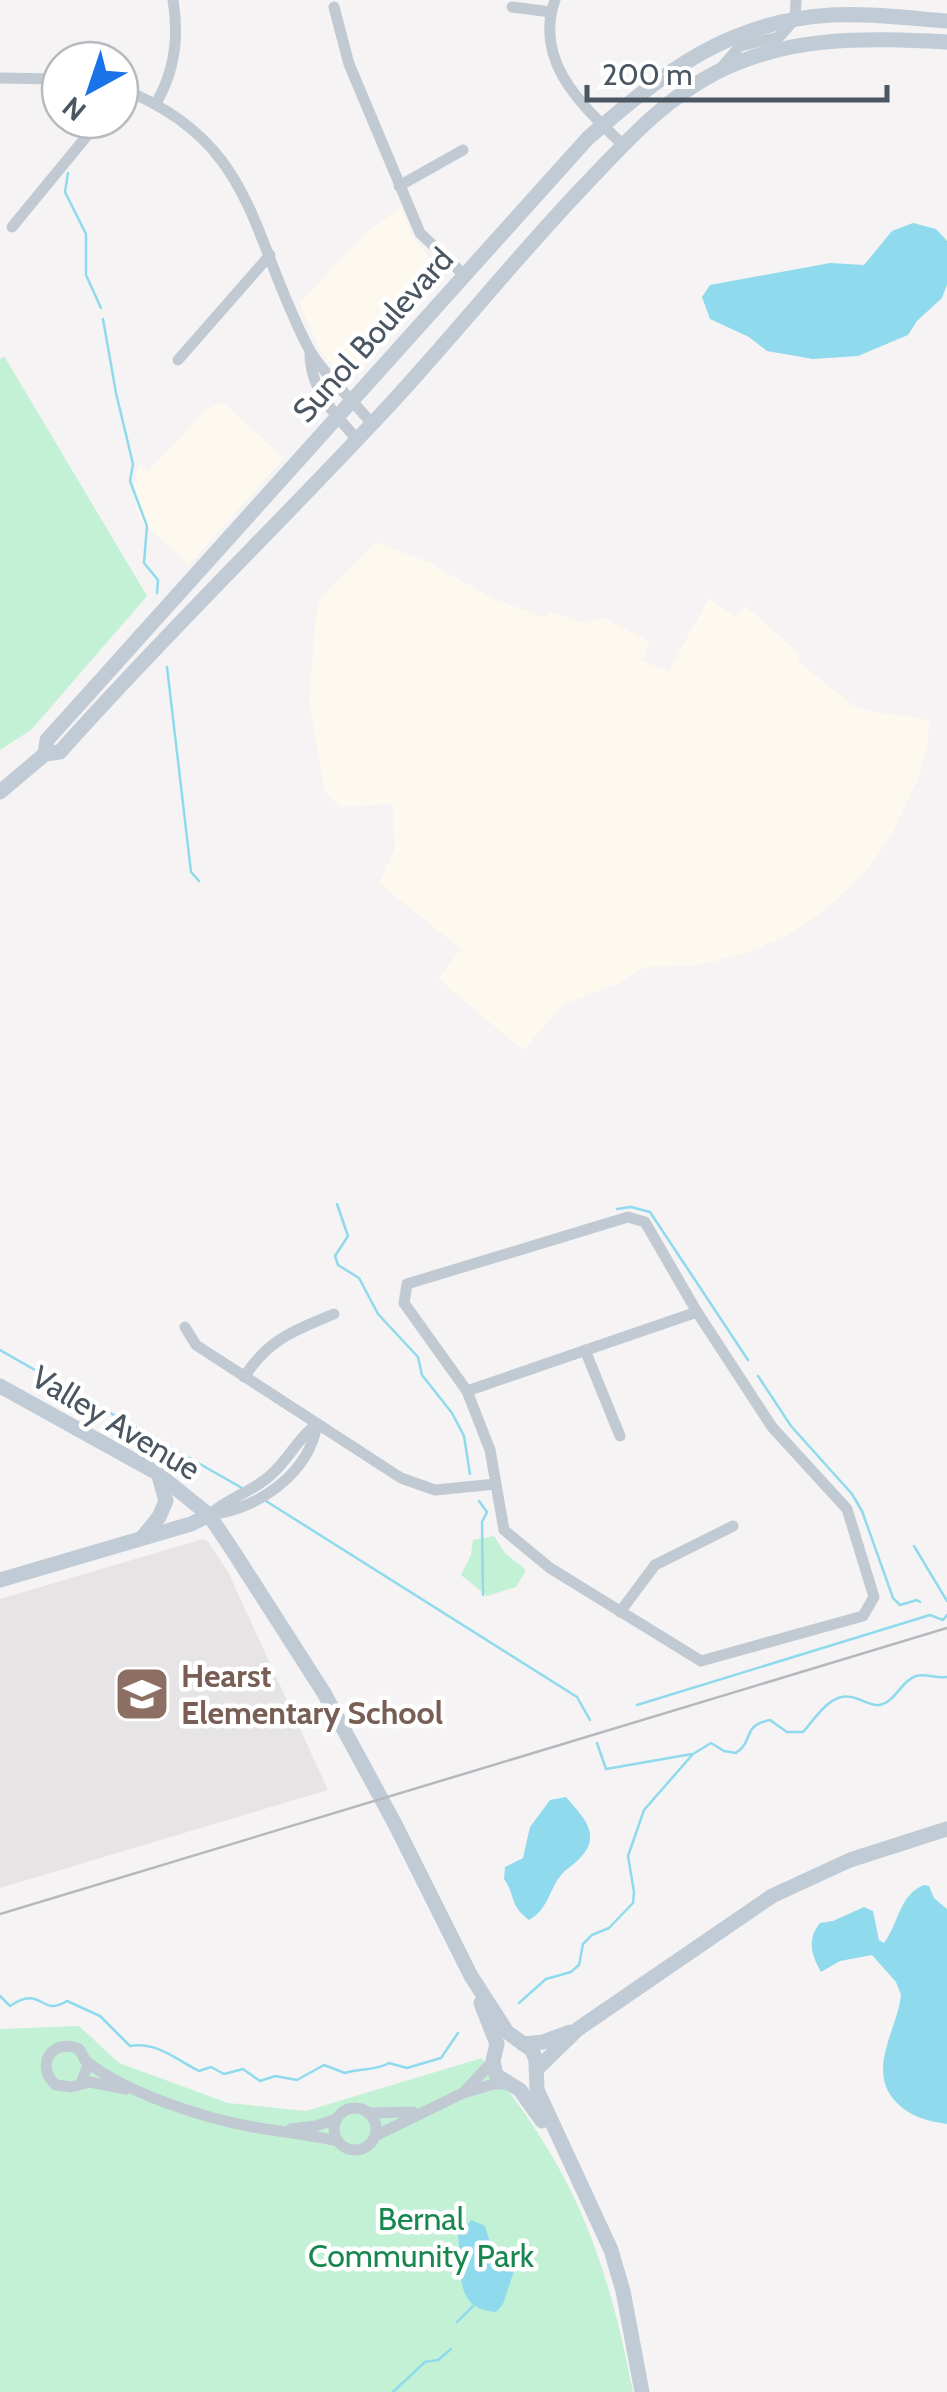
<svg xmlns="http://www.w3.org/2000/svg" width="947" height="2392" viewBox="0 0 947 2392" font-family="Cabin,sans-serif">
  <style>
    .commercial { fill: #fdf9ef }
    .education { fill: #e6e4e5 }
    .green { fill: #c3f1d5 }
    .water { fill: #90daee }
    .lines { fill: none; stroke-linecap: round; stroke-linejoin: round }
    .stream { stroke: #90daee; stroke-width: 2.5 }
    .street { stroke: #c1cad2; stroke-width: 11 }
    .secondary { stroke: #c1cbd6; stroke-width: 15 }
    .rail { stroke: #b5b8bd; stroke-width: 2.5 }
    .labels { text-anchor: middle; stroke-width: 9; stroke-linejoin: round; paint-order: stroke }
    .street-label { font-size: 32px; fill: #4a5661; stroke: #fff }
    .education-label { font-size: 32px; font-weight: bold; fill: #785e54; stroke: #fff; text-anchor: start }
    .park-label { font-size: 32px; fill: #17864f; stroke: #fff }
  </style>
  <rect width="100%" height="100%" fill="#f5f3f3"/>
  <!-- commercial -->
  <g class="commercial">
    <polygon points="401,207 412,236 441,272 442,278 355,373 341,376 320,350 299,303 368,231"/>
    <polygon points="222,402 284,458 189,565 140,520 133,491 136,475 139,466 148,471 207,409"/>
    <polygon points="376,542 430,563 492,598 545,618 548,612 582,622 604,618 650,641 642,661 669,671 709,598 734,617 745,606 800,654 797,660 852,705 870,711 929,720 928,740 920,774 891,836 870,866 847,890 820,914 784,937 744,954 700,965 645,967 617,984 564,1004 523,1050 438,979 461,949 379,883 395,848 393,807 388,804 340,807 325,792 309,701 316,615 321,597"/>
  </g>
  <!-- education -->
  <polygon class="education" points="203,1539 208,1541 229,1574 328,1790 0,1888 0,1599"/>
  <!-- green -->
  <g class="green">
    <polygon points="4,356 147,596 31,730 0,750 0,359"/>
    <polygon points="494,1536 505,1553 526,1570 516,1587 487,1596 461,1575 471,1555 473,1540"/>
    <path d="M79 2026 119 2063 228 2103 306 2111 482 2058C573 2167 606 2254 633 2392H0V2029Z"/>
  </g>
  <!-- water -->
  <g class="water">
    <polygon points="913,223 936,229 947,241 947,285 942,298 917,321 908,335 858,356 813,359 767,351 749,337 710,319 702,297 710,285 830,263 864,265 892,231"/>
    <path d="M566 1797C582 1816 603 1834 580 1858 575 1864 567 1868 562 1874 549 1889 548 1910 529 1920 508 1904 516 1895 504 1879L505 1867 523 1858 530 1827 550 1800Z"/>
    <path d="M924 1885 929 1886 934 1898 947 1909V2124C928 2121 910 2117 896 2102 866 2070 897 2031 901 1995L896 1982 872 1955 840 1961 821 1972C811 1954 807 1939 820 1923L833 1921 864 1907 873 1911 879 1940 884 1943C899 1923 899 1895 924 1885Z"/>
    <path d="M471 2220 485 2226 491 2245 516 2265 503 2304 496 2312C452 2309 463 2270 458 2236Z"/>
  </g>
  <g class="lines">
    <!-- stream -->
    <g class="stream">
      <polyline points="68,173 65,192 86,234 86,275 101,308"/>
      <polyline points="103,319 116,393 133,464 130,481 147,526 144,563 158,580 157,593"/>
      <polyline points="167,667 191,872 199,881"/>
      <polyline points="337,1204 348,1236 335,1256 338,1265 359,1278 378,1314 418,1357 422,1375 452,1413 464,1436 470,1474"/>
      <polyline points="617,1209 631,1207 650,1212 748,1360"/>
      <polyline points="0,1350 242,1488"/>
      <polyline points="758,1376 791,1426 852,1494 862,1511 893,1598 900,1605 917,1600 920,1602"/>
      <polyline points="266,1501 577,1697 590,1720"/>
      <polyline points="479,1501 487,1512 482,1522 483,1595"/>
      <polyline points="914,1546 947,1601"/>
      <polyline points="637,1705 930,1615 943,1620 947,1615"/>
      <polyline points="597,1743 606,1769 692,1754"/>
      <path d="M0 1996 10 2006C43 1984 40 2018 67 2001L100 2016 130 2046C156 2041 177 2060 199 2071L211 2067 224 2074 243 2069 260 2081 275 2076 297 2080 324 2065 345 2073C361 2068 376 2071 389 2063L407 2068 441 2058 458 2033"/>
      <path d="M519 2003 546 1979 571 1972 579 1965 583 1944 592 1935 609 1928 633 1903 634 1892 628 1856 644 1810 693 1754 711 1743 724 1751 736 1753C755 1740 741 1726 770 1720L787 1732H803C818 1715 833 1688 858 1699 865 1701 872 1706 880 1705 895 1702 901 1681 916 1676 926 1673 936 1679 947 1677"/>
      <polyline points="457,2322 473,2306"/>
      <polyline points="393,2392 425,2362 438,2360 451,2349"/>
    </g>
    <!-- street -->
    <g class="street">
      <path d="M555 0C533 62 583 106 623 145"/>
      <polyline points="334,7 349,64 420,233 464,275"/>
      <polyline points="512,7 551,12"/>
      <polyline points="720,69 740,46 779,37 795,19 796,0"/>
      <polyline points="0,78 60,79"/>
      <path d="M120 88C256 141 249 234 308 347 321 372 353 400 372 424"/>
      <path d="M156 103C175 71 179 36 173 0"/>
      <polyline points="399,186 463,150"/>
      <polyline points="12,227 100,120"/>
      <path d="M310 351C309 388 334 414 357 439"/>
      <polyline points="178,360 270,255"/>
      <polygon points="628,1217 645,1222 697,1312 772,1427 847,1509 874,1597 863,1616 701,1661 550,1568 504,1530 490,1450 467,1391 404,1303 407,1284"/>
      <polyline points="185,1327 196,1345 401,1478 435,1490 496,1484"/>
      <polyline points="585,1350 620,1436"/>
      <path d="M244 1377C269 1339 293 1331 334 1314"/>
      <polyline points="467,1391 697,1312"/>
      <path d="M209 1515C258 1509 309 1474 317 1424"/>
      <path d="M209 1515C229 1497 257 1490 275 1471 291 1455 299 1437 317 1424"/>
      <polyline points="620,1612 655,1565 733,1526"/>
      <path d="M86 2061C126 2093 203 2118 253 2127 282 2132 310 2135 338 2141"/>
      <path d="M81 2083 88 2065 79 2049C52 2037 34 2066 56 2085L71 2087 90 2082 126 2089"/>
      <polyline points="463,2093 493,2061"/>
      <circle cx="355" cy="2129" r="21"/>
      <polyline points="368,2113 413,2112"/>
      <polyline points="291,2129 315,2126 337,2119"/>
      <polyline points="375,2136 463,2093 494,2084 507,2084"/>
    </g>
    <!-- secondary -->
    <g class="secondary">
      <path d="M45 754 60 752C164 635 277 526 384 411 453 337 515 258 585 185 626 142 664 99 717 72 790 35 868 38 947 42"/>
      <path d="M0 792 45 754 47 740 588 138C663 73 728 21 831 15 869 13 909 18 947 21"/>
      <polyline points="0,1386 157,1473 209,1515 235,1554 324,1693 395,1824 471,1976 507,2032 532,2050 536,2060 537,2090 611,2250 623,2291 642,2392"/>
      <polyline points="142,1538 159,1517 166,1501 159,1476"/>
      <polyline points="0,1580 191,1524 209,1515"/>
      <polyline points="481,2003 497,2044 493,2061 496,2075 520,2090 542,2121"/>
      <polyline points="523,2044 543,2042 570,2032"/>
      <polyline points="536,2070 578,2029 772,1896 850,1860 947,1829"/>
    </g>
    <!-- rail -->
    <polyline class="rail" points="0,1914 947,1628"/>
  </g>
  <!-- icons -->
  <defs>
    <g id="school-square" transform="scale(2.875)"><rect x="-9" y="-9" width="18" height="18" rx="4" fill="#8d6e63" stroke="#fff"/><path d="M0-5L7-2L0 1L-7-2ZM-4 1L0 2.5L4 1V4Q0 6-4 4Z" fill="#fff"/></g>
  </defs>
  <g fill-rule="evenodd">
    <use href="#school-square" x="142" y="1694"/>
  </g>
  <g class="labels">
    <!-- street labels -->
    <g class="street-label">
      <text transform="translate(373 335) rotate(-48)" y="11">Sunol Boulevard</text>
      <text transform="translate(116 1423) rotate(31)" y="11">Valley Avenue</text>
    </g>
    <!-- education labels -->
    <g class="education-label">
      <text x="181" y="1687">Hearst<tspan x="181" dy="37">Elementary School</tspan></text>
    </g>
    <!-- park labels -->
    <g class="park-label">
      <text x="421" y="2230">Bernal<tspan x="421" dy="37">Community Park</tspan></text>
    </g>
  </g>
  <!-- north arrow -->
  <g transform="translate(90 90) rotate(220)"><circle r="48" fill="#ffffff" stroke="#b7bbc0" stroke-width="2.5"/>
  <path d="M0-8L18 38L0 25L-18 38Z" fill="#1a73e8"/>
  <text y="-15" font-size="28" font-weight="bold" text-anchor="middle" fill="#4a5661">N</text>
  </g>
  <!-- scale -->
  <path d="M587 85v15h300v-15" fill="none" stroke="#4a5661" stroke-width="5"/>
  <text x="602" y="85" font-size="30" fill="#4a5661" stroke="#ffffff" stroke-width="8" paint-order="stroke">200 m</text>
</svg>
